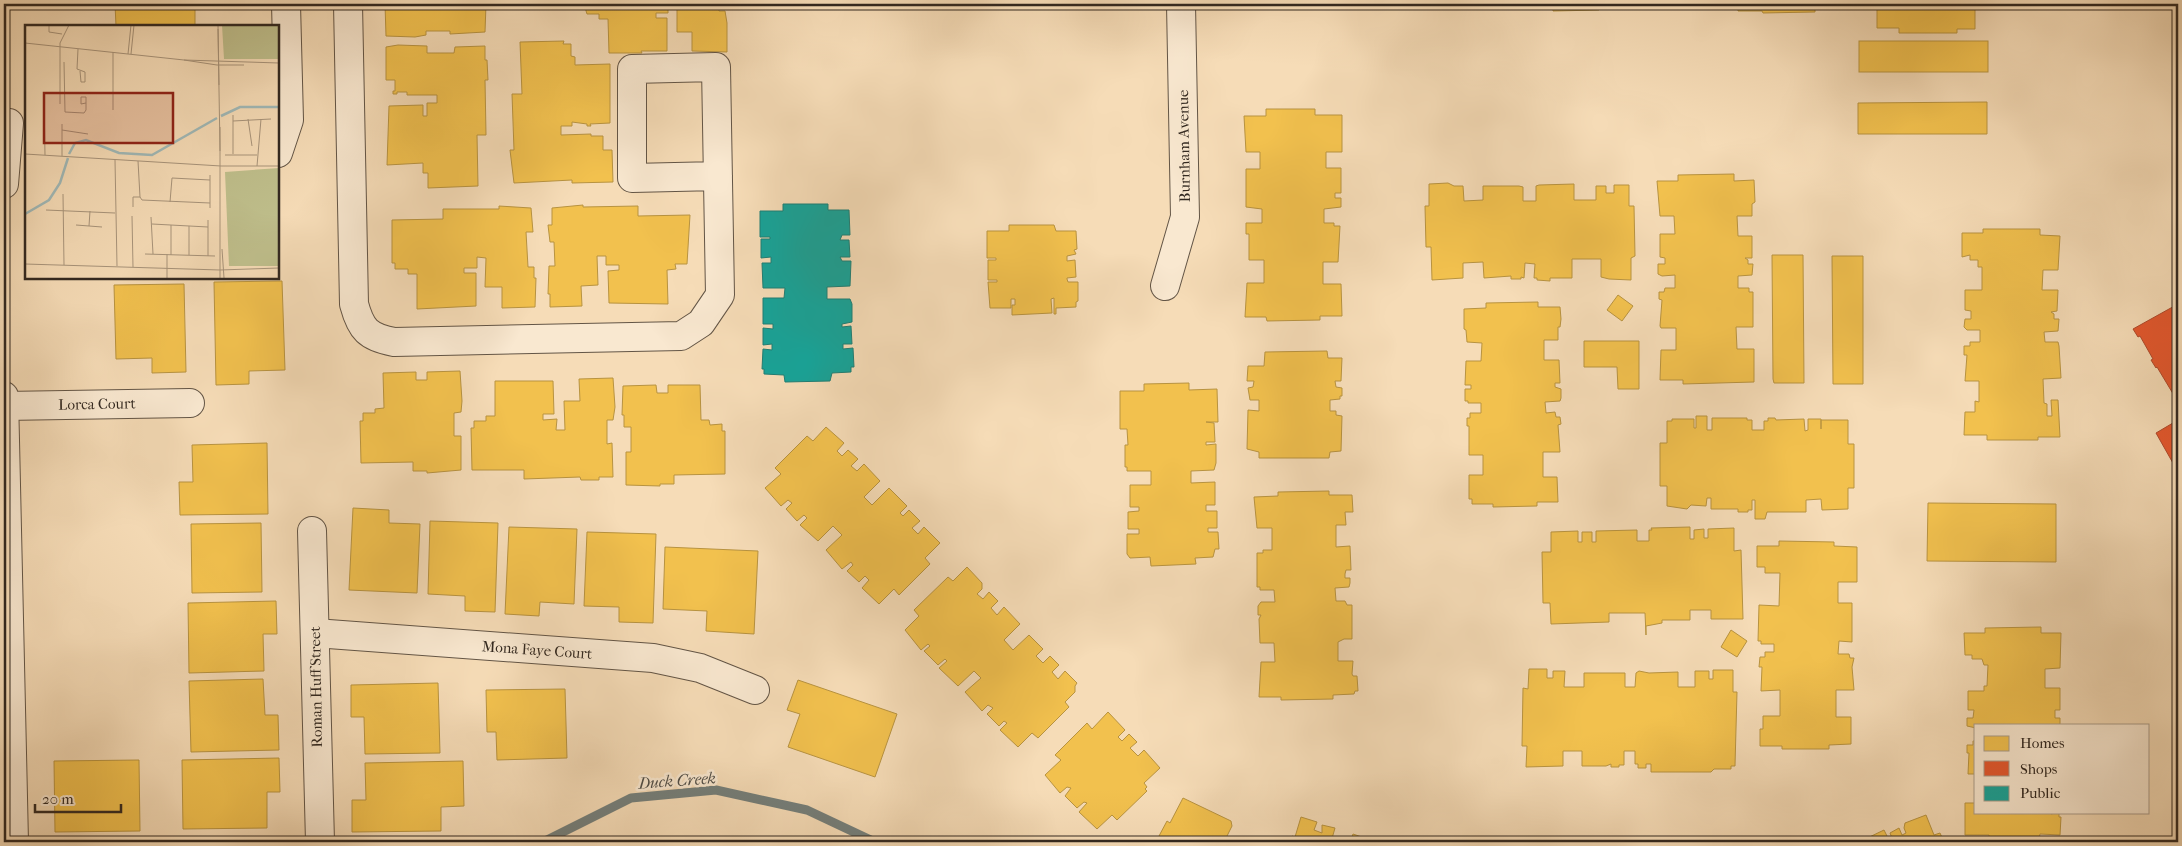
<svg xmlns="http://www.w3.org/2000/svg" width="2182" height="846" viewBox="0 0 2182 846" font-family="'IM FELL French Canon',serif">
  <style>
    .homes { fill: #f2c14e; stroke: #b89340 }
    .shops { fill: #e4572e; stroke: #af492a }
    .public { fill: #17a398; stroke: #1f7e74 }
    .lines { fill: none; stroke-linecap: round; stroke-linejoin: round }
    .stream { stroke: #747f7b; stroke-width: 9 }
    .minor-casing { stroke: #635546; stroke-width: 30 }
    .minor { stroke: #f9e8d0; stroke-width: 28 }
    .labels { text-anchor: middle; stroke-width: 5; stroke-linejoin: round; paint-order: stroke }
    .street-label { font-size: 15px; fill: #322820; stroke: #f9e8d0 }
    .water-label { font-size: 16px; font-style: italic; fill: #4e4c46; stroke: #f9e8d0 }
    .inset-river { fill: none; stroke: #a0b9b8; stroke-width: 2.5 }
    .inset-road { fill: none; stroke: #a8947b; stroke-width: 1 }
    .view { fill: #8f2418; fill-opacity: 0.15; stroke: #8f2418; stroke-width: 2.5 }
    .inset-edge { fill: none; stroke: #322820; stroke-width: 2.5 }
  </style>
  <rect width="100%" height="100%" fill="#f6dcb7"/>
  <filter id="stains"><feTurbulence type="fractalNoise" baseFrequency=".004" numOctaves="4"/><feColorMatrix values="0 0 0 0 .2 0 0 0 0 .09 0 0 0 0 .02 0 0 0 .5 -.17"/></filter>
  <radialGradient id="worn" r=".72"><stop offset=".6" stop-color="#630" stop-opacity="0"/><stop offset="1" stop-color="#630" stop-opacity=".3"/></radialGradient>
  <!-- homes -->
  <g class="homes">
    <polygon points="115,4 195,4 195,26 116,26"/>
    <polygon points="385,4 486,4 485,32 450,34 450,31 426,31 426,35 415,37 386,36"/>
    <polygon points="584,4 668,4 668,13 656,13 656,18 667,18 667,51 641,51 642,53 609,53 608,19 599,19 599,14 587,14"/>
    <polygon points="677,4 719,4 719,11 725,11 727,23 727,52 692,51 692,32 677,32"/>
    <polygon points="1532,4 1621,4 1621,7 1599,7 1599,10 1553,11 1553,7 1532,8"/>
    <polygon points="1738,4 1835,4 1835,7 1815,7 1815,12 1763,13 1762,11 1738,11"/>
    <polygon points="1877,4 1972,4 1972,6 1975,6 1975,29 1957,29 1957,33 1899,33 1899,28 1877,28"/>
    <polygon points="564,41 563,44 571,44 571,56 575,57 575,65 610,64 610,123 590,124 591,126 587,126 587,124 572,122 572,126 561,126 561,135 591,134 591,136 603,136 603,150 612,150 613,182 572,183 572,180 514,183 510,150 514,150 512,94 522,94 520,42"/>
    <rect x="1859" y="41" width="129" height="31"/>
    <polygon points="398,45 427,46 427,53 454,53 455,47 485,46 485,60 487,60 488,80 485,80 486,135 477,135 478,186 428,188 428,173 423,173 423,163 387,165 389,106 423,105 423,116 427,116 427,103 437,103 437,95 407,95 407,92 397,92 397,94 393,94 393,91 395,91 395,80 386,80 386,47"/>
    <polygon points="1987,102 1987,134 1858,134 1858,103"/>
    <polygon points="1266,109 1315,109 1315,115 1342,115 1342,152 1326,152 1326,168 1341,168 1341,193 1335,193 1335,198 1341,198 1341,207 1324,209 1324,223 1334,223 1334,226 1340,226 1338,262 1323,262 1323,284 1341,284 1342,316 1320,316 1320,320 1267,321 1266,317 1245,317 1247,283 1264,283 1264,260 1249,260 1249,234 1246,234 1246,223 1262,223 1262,209 1246,207 1246,169 1260,169 1260,152 1246,152 1244,116 1266,116"/>
    <polygon points="1734,174 1734,181 1754,180 1755,202 1752,204 1752,216 1737,216 1738,236 1752,236 1752,258 1745,258 1748,260 1748,264 1753,264 1752,275 1738,276 1738,288 1749,288 1749,292 1753,292 1753,327 1736,327 1737,349 1754,349 1754,382 1683,384 1683,380 1660,380 1661,350 1676,350 1676,328 1661,328 1660,326 1662,300 1659,299 1659,292 1664,292 1665,288 1675,288 1675,275 1662,276 1658,274 1658,264 1665,264 1665,258 1660,257 1660,234 1675,234 1674,216 1660,216 1657,181 1678,181 1678,175"/>
    <polygon points="1448,183 1454,186 1463,186 1464,201 1483,200 1483,186 1519,186 1523,187 1523,201 1536,201 1536,186 1539,185 1574,184 1574,200 1596,200 1596,186 1606,186 1606,193 1614,193 1614,185 1629,185 1629,206 1634,206 1635,256 1631,258 1631,280 1609,279 1601,277 1601,259 1572,259 1572,278 1550,278 1550,281 1537,280 1537,278 1534,278 1535,264 1525,263 1524,278 1521,277 1521,279 1511,279 1511,276 1484,278 1483,262 1463,263 1463,278 1432,280 1431,247 1426,247 1425,206 1429,206 1429,184"/>
    <polygon points="583,205 583,207 638,206 638,216 690,215 687,264 675,264 676,269 667,270 668,304 609,303 608,271 619,270 619,265 606,265 606,256 597,256 598,285 581,286 582,306 550,307 550,294 548,294 549,266 555,266 554,242 550,242 548,225 552,225 552,208"/>
    <polygon points="499,206 531,208 533,232 526,232 528,267 534,267 534,278 536,278 535,307 502,308 502,287 485,287 486,258 477,257 477,268 464,268 464,273 476,273 476,306 417,309 417,274 408,274 408,269 395,269 395,263 392,263 392,220 443,219 443,209 499,209"/>
    <polygon points="1009,225 1054,225 1056,231 1076,231 1077,249 1074,250 1076,254 1067,256 1067,261 1075,260 1076,277 1067,278 1067,279 1068,282 1078,282 1078,301 1076,302 1076,307 1056,308 1056,314 1054,314 1054,298 1051,299 1052,313 1012,315 1012,305 1015,305 1015,299 1011,299 1011,308 990,308 988,282 997,282 997,280 988,280 988,260 996,260 996,258 987,258 987,231 1009,231"/>
    <polygon points="1983,229 2040,229 2040,235 2060,236 2058,270 2043,270 2042,290 2058,290 2057,311 2051,312 2054,314 2054,319 2059,319 2058,331 2044,332 2045,342 2058,342 2059,346 2061,378 2043,379 2044,403 2047,404 2047,416 2052,416 2051,400 2058,400 2060,437 2038,437 2038,440 1987,440 1987,435 1964,435 1965,412 1975,412 1975,401 1979,402 1979,381 1965,381 1967,355 1964,355 1964,346 1970,346 1970,342 1980,342 1980,330 1967,330 1964,327 1965,319 1971,319 1971,311 1965,310 1965,290 1982,290 1982,267 1978,267 1978,260 1970,260 1970,255 1962,257 1962,233 1983,233"/>
    <polygon points="1772,255 1803,255 1804,383 1774,383 1773,379"/>
    <polygon points="1832,256 1863,256 1863,384 1833,384"/>
    <polygon points="282,281 285,370 249,371 249,384 216,385 214,282"/>
    <polygon points="184,284 186,372 152,373 152,358 116,359 114,285"/>
    <polygon points="1618,295 1633,306 1622,321 1607,310"/>
    <polygon points="1538,302 1538,307 1560,307 1561,319 1560,327 1558,327 1558,340 1544,340 1544,360 1559,360 1560,383 1555,383 1555,387 1561,389 1561,398 1560,401 1545,402 1546,413 1555,412 1556,417 1560,417 1561,424 1558,425 1560,452 1543,452 1543,477 1557,477 1558,502 1537,502 1537,506 1493,507 1493,504 1472,504 1472,499 1469,499 1469,475 1483,475 1483,455 1469,455 1469,426 1467,426 1467,418 1470,418 1470,413 1481,413 1481,403 1468,403 1468,401 1465,401 1465,389 1471,389 1471,385 1465,385 1466,361 1481,361 1482,343 1467,342 1466,330 1464,329 1464,309 1486,308 1486,303"/>
    <polygon points="1584,341 1639,341 1639,389 1618,389 1617,367 1584,367"/>
    <polygon points="1327,351 1328,358 1342,358 1341,381 1335,381 1336,387 1342,388 1342,396 1340,396 1340,399 1330,400 1330,411 1336,411 1336,415 1342,416 1341,451 1330,452 1329,458 1259,458 1259,452 1247,449 1248,410 1259,411 1259,400 1250,400 1248,388 1253,387 1254,381 1247,381 1248,366 1264,366 1265,352"/>
    <polygon points="460,371 462,401 461,412 454,413 454,436 461,436 461,470 427,473 427,471 413,471 413,462 361,463 360,421 363,421 363,413 375,413 375,409 384,408 383,373 416,372 416,380 427,380 427,372"/>
    <polygon points="613,378 615,407 613,420 607,420 607,444 612,443 613,477 599,477 599,480 581,480 580,477 524,479 524,470 472,470 471,428 474,428 474,421 486,421 486,416 495,416 495,381 553,381 554,414 543,414 543,420 557,419 556,430 565,430 564,401 580,401 579,379"/>
    <polygon points="1189,383 1189,390 1217,389 1218,422 1206,422 1214,423 1215,442 1206,442 1206,445 1216,444 1216,463 1214,470 1191,471 1191,483 1215,482 1215,505 1206,505 1206,511 1217,511 1217,528 1208,528 1208,532 1218,532 1219,549 1215,549 1213,557 1195,558 1196,564 1151,566 1150,557 1130,558 1127,554 1127,534 1139,534 1139,529 1128,529 1128,512 1139,511 1139,507 1130,507 1130,485 1151,485 1151,471 1127,471 1127,467 1125,467 1125,445 1128,445 1127,429 1120,429 1120,391 1144,391 1144,384"/>
    <polygon points="656,385 657,393 668,393 668,385 700,385 701,420 709,420 710,425 722,424 722,431 725,431 725,474 674,475 674,484 660,484 660,486 626,485 626,452 631,452 631,427 624,427 624,415 622,415 623,386"/>
    <polygon points="1696,416 1707,416 1707,430 1712,430 1712,418 1747,418 1747,420 1752,420 1752,430 1764,430 1764,421 1768,421 1768,418 1775,418 1776,420 1804,419 1805,431 1808,430 1808,419 1821,419 1821,429 1821,420 1848,420 1848,444 1854,444 1854,488 1848,488 1848,509 1822,510 1821,499 1806,500 1806,512 1767,512 1765,519 1755,519 1755,500 1752,500 1752,510 1748,510 1748,512 1738,512 1738,509 1711,509 1711,498 1707,498 1706,506 1691,505 1687,509 1667,506 1667,486 1660,486 1660,443 1667,443 1667,421 1672,421 1672,419 1694,419 1694,428 1696,428"/>
    <polygon points="826,427 844,443 837,451 842,456 848,450 858,459 851,466 857,471 864,464 880,481 864,497 872,505 889,488 907,506 900,513 903,516 909,510 920,521 912,528 918,534 924,527 940,543 925,558 930,564 899,595 894,589 879,604 862,588 869,580 865,576 859,582 847,571 853,565 851,562 842,569 826,550 842,535 833,526 818,541 800,525 807,518 804,515 797,521 786,509 792,503 788,500 781,506 765,488 781,474 775,468 807,436 813,441"/>
    <polygon points="267,443 268,514 180,515 179,482 193,482 192,445"/>
    <polygon points="1329,491 1329,495 1352,495 1353,512 1345,512 1346,525 1336,525 1336,547 1350,546 1351,570 1346,570 1345,574 1345,578 1350,578 1350,583 1349,587 1335,588 1336,601 1345,601 1347,605 1352,605 1352,639 1344,639 1338,642 1338,661 1353,661 1352,674 1353,676 1357,676 1358,691 1355,691 1354,694 1333,695 1333,699 1281,700 1281,697 1259,697 1261,662 1275,662 1274,643 1260,643 1259,619 1261,615 1258,615 1258,606 1261,602 1275,602 1274,590 1260,590 1260,587 1257,587 1257,553 1263,553 1263,550 1272,550 1272,528 1257,528 1254,497 1278,496 1278,492"/>
    <polygon points="1928,503 2056,504 2056,562 1927,561"/>
    <polygon points="353,508 389,510 389,523 420,524 417,593 349,590"/>
    <polygon points="430,521 498,523 495,612 465,611 465,596 428,594"/>
    <polygon points="261,523 262,592 192,593 191,524"/>
    <polygon points="509,527 577,529 574,604 540,602 539,616 505,614"/>
    <polygon points="1690,527 1690,539 1694,539 1694,530 1704,529 1704,538 1708,538 1708,529 1734,528 1734,551 1741,550 1743,619 1711,619 1711,610 1690,610 1690,620 1662,620 1662,623 1646,626 1646,635 1645,613 1609,613 1609,622 1551,624 1550,603 1543,603 1542,552 1551,552 1551,532 1578,531 1578,542 1582,542 1582,532 1592,532 1592,542 1596,542 1596,531 1637,530 1637,541 1649,541 1649,530 1652,530 1651,528"/>
    <polygon points="587,532 656,534 653,623 619,622 619,607 584,606"/>
    <polygon points="1779,541 1834,542 1834,546 1857,547 1857,582 1838,582 1838,603 1852,603 1852,642 1839,641 1838,654 1849,654 1850,658 1854,658 1852,667 1854,690 1836,690 1836,717 1851,717 1851,744 1829,745 1829,749 1782,749 1782,746 1760,746 1760,729 1763,729 1763,716 1780,716 1780,690 1761,691 1762,667 1759,667 1760,657 1765,657 1765,652 1774,652 1774,644 1761,644 1761,641 1758,641 1759,605 1779,606 1780,573 1765,573 1765,567 1757,567 1757,546 1779,546"/>
    <polygon points="665,547 758,551 754,634 706,631 707,611 663,609"/>
    <polygon points="967,567 982,583 982,589 977,594 983,599 989,592 998,601 991,608 997,615 1004,607 1020,624 1004,640 1013,650 1029,635 1043,649 1036,656 1043,663 1050,656 1059,665 1052,672 1058,679 1065,671 1077,683 1075,686 1075,692 1065,702 1069,707 1038,738 1032,733 1018,747 1000,730 1007,723 1004,721 999,726 987,714 993,708 988,705 982,711 965,692 981,678 974,671 958,686 939,668 947,661 945,659 938,665 924,651 930,646 928,644 921,650 905,630 919,616 914,610 948,577 953,581"/>
    <polygon points="276,601 277,634 263,634 264,671 189,673 188,603"/>
    <polygon points="2041,627 2041,633 2061,633 2060,668 2045,669 2045,688 2060,688 2060,710 2055,710 2055,718 2060,718 2060,725 1976,725 1976,728 1967,726 1967,718 1973,718 1974,710 1968,710 1968,691 1984,691 1984,686 1987,686 1988,665 1984,665 1982,659 1972,659 1972,655 1965,655 1964,633 1985,633 1985,628"/>
    <polygon points="1731,630 1747,641 1737,657 1721,647"/>
    <polygon points="1529,669 1547,669 1547,678 1553,678 1553,671 1565,671 1564,687 1584,687 1584,673 1625,673 1625,687 1635,687 1636,673 1639,671 1649,673 1678,672 1678,687 1695,687 1695,671 1709,671 1709,679 1713,679 1713,670 1733,670 1733,692 1737,692 1735,766 1731,766 1731,769 1714,769 1711,772 1651,772 1651,764 1646,764 1646,768 1638,768 1638,764 1635,764 1635,751 1624,751 1624,765 1619,765 1619,767 1611,767 1611,764 1606,766 1582,766 1582,751 1563,751 1563,766 1526,767 1527,746 1522,746 1523,688 1528,689"/>
    <polygon points="263,679 265,715 278,715 279,750 191,752 189,681"/>
    <polygon points="798,680 897,714 875,777 788,747 800,714 787,710"/>
    <polygon points="438,683 440,753 365,754 364,717 351,717 351,685"/>
    <polygon points="565,689 567,758 497,760 496,732 487,732 486,690"/>
    <polygon points="1108,712 1125,730 1118,737 1122,741 1129,734 1137,742 1130,748 1138,756 1144,750 1160,768 1144,783 1147,787 1145,789 1147,791 1117,820 1112,815 1097,829 1079,812 1087,803 1084,802 1077,808 1065,796 1071,788 1067,787 1060,793 1045,775 1061,760 1055,755 1087,723 1092,729"/>
    <polygon points="1973,741 1976,741 1976,774 1968,774 1969,753 1967,753 1967,745 1973,745"/>
    <polygon points="279,758 280,792 267,792 267,828 183,829 182,760"/>
    <polygon points="139,760 140,831 55,832 54,761"/>
    <polygon points="463,761 464,806 441,807 441,831 352,832 352,800 366,800 365,763"/>
    <polygon points="1183,798 1231,821 1232,826 1224,842 1164,842 1165,839 1159,836 1167,821 1170,823"/>
    <polygon points="1965,803 1976,803 1976,812 2051,812 2051,814 2059,812 2059,817 2061,817 2060,835 2040,834 2039,839 1989,838 1989,835 1965,835"/>
    <polygon points="1926,815 1934,835 1940,833 1944,842 1859,842 1884,830 1889,840 1892,838 1890,833 1899,828 1902,835 1906,833 1904,828 1905,823"/>
    <polygon points="1301,817 1317,822 1314,830 1322,833 1322,825 1335,828 1331,842 1290,842 1292,836 1295,837"/>
    <polygon points="1353,834 1376,842 1350,842"/>
    <polygon points="267,837 267,842 193,842 193,838"/>
  </g>
  <!-- shops -->
  <g class="shops">
    <polygon points="2178,304 2178,402 2157,367 2156,368 2151,360 2153,359 2140,336 2138,337 2133,329"/>
    <polygon points="2178,420 2178,472 2156,433"/>
  </g>
  <!-- public -->
  <polygon class="public" points="783,204 828,204 828,210 849,210 850,235 842,235 840,240 849,240 850,257 840,257 842,261 851,261 850,286 827,287 827,299 850,299 852,304 852,322 842,324 842,327 851,326 852,344 843,344 843,349 853,348 854,367 851,367 851,372 832,373 830,381 785,382 784,375 764,374 764,369 762,369 763,349 772,350 772,344 763,345 763,328 773,329 773,324 763,324 763,298 784,298 785,288 763,288 762,263 771,263 771,257 761,258 761,239 770,239 770,237 760,237 760,211 783,211"/>
  <g class="lines">
    <!-- stream -->
    <polyline class="stream" points="543,842 631,798 716,790 807,810 875,842"/>
    <!-- minor casing -->
    <g class="minor-casing">
      <g id="minor">
        <path d="M348 4 354 304C361 330 368 337 394 342L681 336 701 323 720 295 716 67 632 69V178L718 176"/>
        <polyline points="278,153 289,120 286,4"/>
        <polyline points="4,184 9,123"/>
        <polyline points="1165,286 1185,217 1181,4"/>
        <polyline points="4,396 14,842"/>
        <polyline points="4,406 190,403"/>
        <polyline points="312,531 320,842"/>
        <polyline points="315,633 653,658 700,668 755,690"/>
      </g>
    </g>
    <!-- minor -->
    <use href="#minor" class="minor"/>
  </g>
  <g class="labels">
    <!-- street labels -->
    <g class="street-label">
      <text transform="translate(1184 146) rotate(-91)" y="5">Burnham Avenue</text>
      <text transform="translate(97 404) rotate(-1)" y="5">Lorca Court</text>
      <text transform="translate(537 650) rotate(4)" y="5">Mona Faye Court</text>
      <text transform="translate(316 687) rotate(-91)" y="5">Roman Huff Street</text>
    </g>
    <!-- water labels -->
    <g class="water-label">
      <text transform="translate(677 780) rotate(-4)" y="6">Duck Creek</text>
    </g>
  </g>
  <!-- overview -->
  <g transform="translate(25 25)">
    <rect width="254" height="254" fill="#f6dcb7"/>
    <path d="M197 0H254V34H199ZM254 143V241H204L200 147Z" fill="#bfbf8c"/>
    <path class="inset-river" d="M196 91 215 82H254M44 129 50 118 61 115 94 128 127 130 192 93M0 189 24 175 35 158 43 133"/>
    <path class="inset-road" d="M24 0V7L37 9M193 0 194 60M193 4 195 126M0 18 159 35 254 38M53 24 52 44 60 47V57H56L55 46M103 29 106 0M106 29 109 0M159 35 192 40H219M39 37 40 87 59 88 61 85V72H56V79L61 78M19 75 20 130M35 79V18L44 0M88 85V27M208 90V129M223 94 227 121M208 96 246 94M195 102V253M37 105 63 109M0 129 196 141H254M200 130H232M37 131V99M90 135 92 241M113 136 115 172M232 141 236 94M185 150V183M38 169 39 240M115 172 117 175 185 178M145 177 147 153 185 155M108 182V172H115M21 185 90 188M107 191 108 242M126 192 128 229M183 195V231M127 199 183 202M51 200 77 202M146 200V230M64 201 65 186M164 201V230M197 224 199 253M120 229 190 231M0 239 195 245 254 243M142 253V229"/>
    <path class="view" d="M19 68H148V118H19Z"/>
    <rect width="254" height="254" class="inset-edge"/>
  </g>
  <!-- margin -->
  <rect width="2182" height="846" fill="none" stroke="#f6dcb7" stroke-width="20"/>
  <rect x="5" y="5" width="2172" height="836" fill="none" stroke="#322820" stroke-width="2.5"/>
  <rect x="10" y="10" width="2162" height="826" fill="none" stroke="#322820"/>
  <!-- legend -->
  <rect x="1974" y="724" width="175" height="90" fill="#f9e8d0" stroke="#a99b8a"/>
  <rect x="1984" y="736" width="25" height="15" fill="#f2c14e" stroke="#a99b8a"/>
  <text x="2020" y="748" font-size="15" fill="#322820">Homes</text>
  <rect x="1984" y="761" width="25" height="15" fill="#e4572e" stroke="#a99b8a"/>
  <text x="2020" y="774" font-size="15" fill="#322820">Shops</text>
  <rect x="1984" y="786" width="25" height="15" fill="#17a398" stroke="#a99b8a"/>
  <text x="2020" y="798" font-size="15" fill="#322820">Public</text>
  <!-- scale -->
  <path d="M35 804v8h86v-8" fill="none" stroke="#322820" stroke-width="2.5"/>
  <text x="42" y="804" font-size="15" fill="#322820" stroke="#f9e8d0" stroke-width="4" paint-order="stroke">20 m</text>
  <rect width="100%" height="100%" filter="url(#stains)"/>
  <rect width="100%" height="100%" fill="url(#worn)"/>
</svg>
